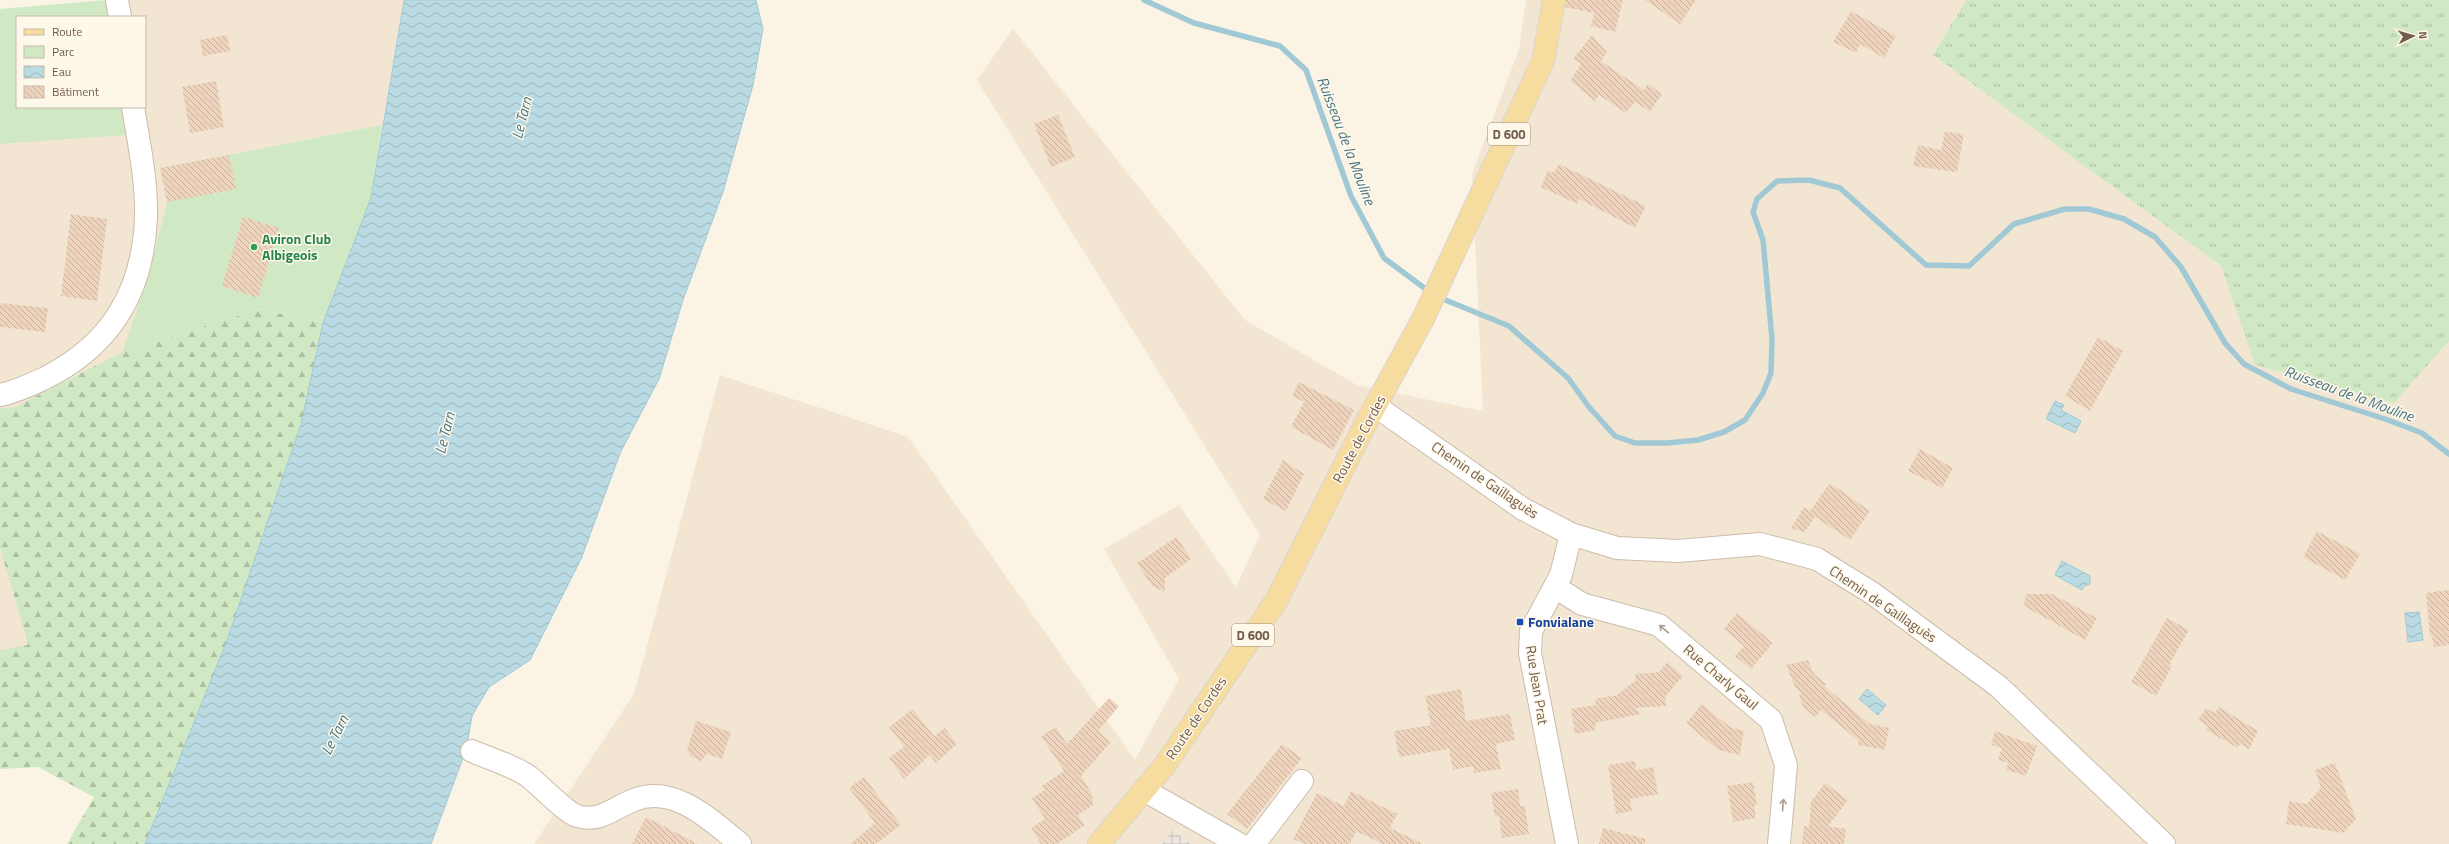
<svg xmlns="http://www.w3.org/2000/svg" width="2449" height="844" viewBox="0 0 2449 844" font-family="'Titillium Web',sans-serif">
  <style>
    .residential { fill: #f2e6d3 }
    .industrial { fill: url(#industrial-grid) }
    .grass { fill: url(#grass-tufts) }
    .forest { fill: url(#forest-firs) }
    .green { fill: #d0e8c3 }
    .water { fill: url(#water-waves); stroke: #a0c9d5 }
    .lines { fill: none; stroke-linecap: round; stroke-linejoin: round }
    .stream { stroke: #a0c9d5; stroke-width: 5.5 }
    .building { fill: url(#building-back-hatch) }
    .minor-casing { stroke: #ccbcab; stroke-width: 24 }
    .major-casing { stroke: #dad5d0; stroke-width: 24 }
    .minor { stroke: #fff; stroke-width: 22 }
    .major { stroke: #f7dc9f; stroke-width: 22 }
    .oneway { stroke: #aa9d93 }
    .leisure-dot { fill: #2e9e5b; stroke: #fef8ea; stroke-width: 1.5 }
    .transit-dot { fill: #1a4fb4; stroke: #fef8ea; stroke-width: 1.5 }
    .labels { text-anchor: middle; stroke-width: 3; stroke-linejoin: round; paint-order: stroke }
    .shield { fill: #fef8ea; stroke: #9c8b7b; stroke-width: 1 }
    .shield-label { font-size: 13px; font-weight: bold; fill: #725c4b }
    .leisure-label { font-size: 14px; font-weight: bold; fill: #27864d; stroke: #fef8ea; text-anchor: start }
    .street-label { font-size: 14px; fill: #725c4b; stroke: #fef8ea }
    .transit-label { font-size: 14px; font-weight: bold; fill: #164399; stroke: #fef8ea; text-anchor: start }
    .water-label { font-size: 15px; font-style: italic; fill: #467685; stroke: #fef8ea }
  </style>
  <defs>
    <pattern id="industrial-grid" width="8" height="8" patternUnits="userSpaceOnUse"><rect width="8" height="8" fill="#ebe5de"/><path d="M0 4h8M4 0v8" fill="none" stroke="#c3bdb6"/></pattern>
    <pattern id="grass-tufts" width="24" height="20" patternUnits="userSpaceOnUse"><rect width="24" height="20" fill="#d0e8c3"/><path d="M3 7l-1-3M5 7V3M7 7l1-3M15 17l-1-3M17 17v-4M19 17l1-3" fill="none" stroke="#adbfa0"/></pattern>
    <pattern id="forest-firs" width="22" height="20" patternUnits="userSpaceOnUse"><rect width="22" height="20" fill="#d0e8c3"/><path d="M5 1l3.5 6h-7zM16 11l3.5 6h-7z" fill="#adbfa0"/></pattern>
    <pattern id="water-waves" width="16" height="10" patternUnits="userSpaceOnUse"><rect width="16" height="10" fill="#badbe4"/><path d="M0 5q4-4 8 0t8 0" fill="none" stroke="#9cb5bb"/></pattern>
    <pattern id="building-back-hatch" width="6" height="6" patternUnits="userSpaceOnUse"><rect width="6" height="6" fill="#efd4bd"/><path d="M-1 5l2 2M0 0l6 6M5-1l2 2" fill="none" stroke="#c6af9c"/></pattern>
  </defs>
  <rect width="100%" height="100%" fill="#fbf4e4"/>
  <!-- residential -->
  <g class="residential">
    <polygon points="107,0 404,0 382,125 160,168 167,202 147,281 122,352 15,407 0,408 0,144 128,135 123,107 145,107 145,17 110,17"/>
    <polygon points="1526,0 1966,0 1933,55 2221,266 2255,365 2394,403 2449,341 2449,844 534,844 634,694 720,375 908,437 1135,760 1179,679 1104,549 1179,505 1236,587 1260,535 977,80 1013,29 1245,320 1357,385 1483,411 1472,174 1519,49"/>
    <polygon points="0,548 28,646 0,650"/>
  </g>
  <!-- industrial -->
  <polygon class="industrial" points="1173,830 1190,844 1162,844"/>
  <!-- grass -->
  <polygon class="grass" points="1966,0 2449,0 2449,341 2394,403 2255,365 2221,266 1933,55"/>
  <!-- forest -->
  <polygon class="forest" points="259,309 323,323 301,424 226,643 145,844 67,844 94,797 38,767 0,769 0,650 28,645 0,548 0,408 15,407 122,352"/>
  <!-- green -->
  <g class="green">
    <polygon points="107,0 110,17 17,17 17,107 123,107 128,135 0,144 0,9"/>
    <polygon points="382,125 371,198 323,323 259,309 122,352 147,281 167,202 160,168"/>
  </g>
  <!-- water -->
  <g class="water">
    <polygon points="404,0 756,0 763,29 753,85 723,192 683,300 659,379 621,451 581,559 530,660 489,687 472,716 466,750 431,844 145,844 226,643 301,424 323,323 371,198"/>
    <polygon points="2055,401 2064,405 2061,410 2081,421 2075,433 2046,419"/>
    <polygon points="2062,561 2090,576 2090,584 2084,586 2082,590 2055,575"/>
    <polygon points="2419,612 2423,640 2408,642 2405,613"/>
    <polygon points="1867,689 1886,705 1878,715 1859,699"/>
  </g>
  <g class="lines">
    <!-- stream -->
    <g class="stream">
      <polyline points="1144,0 1194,23 1280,46 1306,70 1351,196 1384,258 1431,293"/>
      <polyline points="1438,297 1509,326 1568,378 1589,407 1615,436 1635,443 1667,443 1698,440 1724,432 1745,420 1763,393 1771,373 1772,339 1763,240 1753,212 1757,199 1777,181 1809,180 1840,188 1926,265 1969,266 2014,224 2065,209 2089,209 2124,219 2155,237 2181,267 2225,343 2244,364 2291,389 2385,419 2422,433 2449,454"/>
    </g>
  </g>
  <!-- building -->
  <g class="building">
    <polygon points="1566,0 1623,0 1615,32 1591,26 1594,13 1565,7"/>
    <polygon points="1645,0 1696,0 1680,24"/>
    <polygon points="1851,11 1896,36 1884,58 1860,44 1856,53 1833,42"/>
    <polygon points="227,35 230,51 203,56 200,40"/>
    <polygon points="1592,35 1607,52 1601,61 1644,90 1648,84 1662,94 1650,112 1635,102 1626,113 1599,95 1595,101 1570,81 1581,64 1573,59"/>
    <polygon points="216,81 224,127 190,133 182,87"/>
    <polygon points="1058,115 1075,157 1051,167 1034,124"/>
    <polygon points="1945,131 1964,135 1957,172 1913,166 1918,145 1941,150"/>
    <polygon points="229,155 236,189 167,202 160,168"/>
    <polygon points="1559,164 1646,206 1635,228 1579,199 1577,204 1541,187 1548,170 1554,173"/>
    <polygon points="71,214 107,219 97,301 61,296"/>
    <polygon points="243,217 279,228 258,298 222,286"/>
    <polygon points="0,303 48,308 45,332 0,327"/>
    <polygon points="2098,337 2123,351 2090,411 2065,396"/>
    <polygon points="1299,382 1354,410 1333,450 1291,427 1304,402 1292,396"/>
    <polygon points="1920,449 1953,468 1942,488 1908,471"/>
    <polygon points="1283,460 1304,474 1286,511 1263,499"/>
    <polygon points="1830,483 1870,511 1850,540 1815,517 1805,532 1791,528 1804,507 1810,511"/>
    <polygon points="2317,531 2360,554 2345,580 2303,557"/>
    <polygon points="1177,537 1191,559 1165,578 1165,592 1152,586 1137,563"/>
    <polygon points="2449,590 2449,645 2434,647 2432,636 2430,636 2426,593"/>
    <polygon points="2026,594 2052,594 2097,618 2085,640 2024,606"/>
    <polygon points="1737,613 1773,643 1751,669 1735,656 1744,646 1724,629"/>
    <polygon points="2167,618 2189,630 2169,665 2172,666 2156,696 2131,682"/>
    <polygon points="1808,660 1814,674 1826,684 1824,686 1870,724 1889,728 1885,750 1859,745 1858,740 1821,710 1815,717 1803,707 1799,696 1801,693 1795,687 1786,665"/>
    <polygon points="1667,662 1683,676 1665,697 1666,706 1635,708 1641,714 1595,723 1596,730 1575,734 1571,709 1596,705 1595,699 1617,695 1636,680 1635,674 1659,672"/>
    <polygon points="1461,689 1466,721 1510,714 1515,740 1496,744 1501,769 1474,773 1473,766 1453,770 1449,749 1399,757 1394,731 1431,725 1425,696"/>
    <polygon points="1109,698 1119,706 1098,731 1111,742 1081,776 1092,794 1093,805 1078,815 1085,825 1057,844 1041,844 1031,828 1045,819 1032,798 1045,790 1042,786 1064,771 1041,736 1056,727 1067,744"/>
    <polygon points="1702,704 1730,727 1744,731 1740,755 1718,750 1686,723"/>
    <polygon points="2219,707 2258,731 2249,749 2240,744 2238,748 2206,730 2208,726 2198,720 2206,708 2215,713"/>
    <polygon points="913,709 934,736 945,728 957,744 936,763 930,755 904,779 889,758 904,747 889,727"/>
    <polygon points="696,721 731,732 722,759 707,754 701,761 690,756 687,750"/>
    <polygon points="1995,731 2037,746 2026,776 2006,770 2008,763 1998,760 2002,748 1991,745"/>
    <polygon points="1282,744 1302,758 1247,829 1227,814"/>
    <polygon points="1635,761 1636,770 1653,767 1658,794 1630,799 1632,811 1616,814 1608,765"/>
    <polygon points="2335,763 2356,819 2344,833 2286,824 2289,801 2307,804 2321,788 2315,770"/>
    <polygon points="864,777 901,825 876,844 850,844 875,823 849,788"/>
    <polygon points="1753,782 1757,805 1754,805 1756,818 1733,822 1727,786"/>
    <polygon points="1825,783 1848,800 1828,826 1846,829 1844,844 1802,844 1804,826 1809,827 1811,802"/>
    <polygon points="1518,789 1520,806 1525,806 1529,834 1502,838 1499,816 1495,817 1491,793"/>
    <polygon points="1351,791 1397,814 1390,828 1423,844 1383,844 1356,831 1350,844 1304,844 1293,839 1317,793 1344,806"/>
    <polygon points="646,817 698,844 632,844"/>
    <polygon points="1603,828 1646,839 1645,844 1599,844"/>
  </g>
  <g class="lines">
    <!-- minor casing -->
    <g class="minor-casing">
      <g id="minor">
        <polyline points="117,0 120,17"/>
        <path d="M0 395C16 392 30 385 45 378 111 345 143 292 146 218 147 181 139 144 133 107"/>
        <polyline points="1377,407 1523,509 1571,534 1617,548 1678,551 1760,544 1817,559 1872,593 1998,686 2164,844"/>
        <polyline points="1555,587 1582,604 1659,625 1771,720 1786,765 1779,844"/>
        <path d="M472 751C490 759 512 765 528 776 539 784 566 813 577 816 601 823 614 807 634 800 674 784 711 820 740 844"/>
        <polyline points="1144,790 1239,844"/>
        <polyline points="1254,844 1302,781"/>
        <polyline points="1567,844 1530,653 1531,631 1561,575 1571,534"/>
      </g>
    </g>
    <!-- major casing -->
    <g class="major-casing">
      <polyline id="major" points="1099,844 1165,765 1276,601 1366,423 1423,319 1543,61 1554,0"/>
    </g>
    <!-- minor -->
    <use href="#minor" class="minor"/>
    <!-- major -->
    <use href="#major" class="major"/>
  </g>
  <!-- one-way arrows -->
  <defs><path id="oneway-shaft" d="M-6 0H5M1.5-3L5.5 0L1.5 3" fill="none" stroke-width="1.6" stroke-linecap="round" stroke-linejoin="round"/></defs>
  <g class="oneway">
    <use href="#oneway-shaft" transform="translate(1664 629) rotate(-140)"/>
    <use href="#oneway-shaft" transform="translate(1783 805) rotate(-85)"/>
  </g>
  <!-- markers -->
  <circle class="leisure-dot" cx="254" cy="247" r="4"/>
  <rect class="transit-dot" x="1516" y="618" width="8" height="8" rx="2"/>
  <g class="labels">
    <!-- shield labels -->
    <g class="shield">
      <rect x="1488" y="123" width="42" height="22" rx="3"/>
      <rect x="1232" y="624" width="42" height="22" rx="3"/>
    </g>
    <g class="shield-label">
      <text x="1509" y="139">D 600</text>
      <text x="1253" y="640">D 600</text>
    </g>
    <!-- leisure labels -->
    <g class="leisure-label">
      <text x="262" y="244">Aviron Club<tspan x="262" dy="16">Albigeois</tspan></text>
    </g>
    <!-- street labels -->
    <g class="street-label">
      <text transform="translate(1359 439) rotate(-62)" y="5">Route de Cordes</text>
      <text transform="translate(1485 480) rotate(34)" y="5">Chemin de Gaillaguès</text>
      <text transform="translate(1883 604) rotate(34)" y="5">Chemin de Gaillaguès</text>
      <text transform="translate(1721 677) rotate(40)" y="5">Rue Charly Gaul</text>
      <text transform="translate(1537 685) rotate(81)" y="5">Rue Jean Prat</text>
      <text transform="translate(1196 718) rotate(-56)" y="5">Route de Cordes</text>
    </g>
    <!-- transit labels -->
    <g class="transit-label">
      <text x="1528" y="627">Fonvialane</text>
    </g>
    <!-- water labels -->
    <g class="water-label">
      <text transform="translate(522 118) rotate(-76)" y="5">Le Tarn</text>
      <text transform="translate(1346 141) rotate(69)" y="5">Ruisseau de la Mouline</text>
      <text transform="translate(2349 394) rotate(20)" y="5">Ruisseau de la Mouline</text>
      <text transform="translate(445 433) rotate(-76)" y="5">Le Tarn</text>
      <text transform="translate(335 735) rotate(-63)" y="5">Le Tarn</text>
    </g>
  </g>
  <!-- legend -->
  <rect x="16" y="16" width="130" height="92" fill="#fef8ea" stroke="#c6baaa"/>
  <rect x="24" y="29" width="20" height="6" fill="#f7dc9f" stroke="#c6baaa"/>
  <text x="52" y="36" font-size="12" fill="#725c4b">Route</text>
  <rect x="24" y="46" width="20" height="12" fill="#d0e8c3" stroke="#c6baaa"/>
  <text x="52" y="56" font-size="12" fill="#725c4b">Parc</text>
  <rect x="24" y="66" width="20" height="12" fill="url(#water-waves)" stroke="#c6baaa"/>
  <text x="52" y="76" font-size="12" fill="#725c4b">Eau</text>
  <rect x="24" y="86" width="20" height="12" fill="url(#building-back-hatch)" stroke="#c6baaa"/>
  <text x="52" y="96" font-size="12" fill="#725c4b">Bâtiment</text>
  <!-- north arrow -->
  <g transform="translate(2413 36) rotate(85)" stroke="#fef8ea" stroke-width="3" paint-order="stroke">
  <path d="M0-3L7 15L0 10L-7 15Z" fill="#725c4b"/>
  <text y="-6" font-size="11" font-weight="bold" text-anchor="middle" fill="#725c4b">N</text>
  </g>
</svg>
